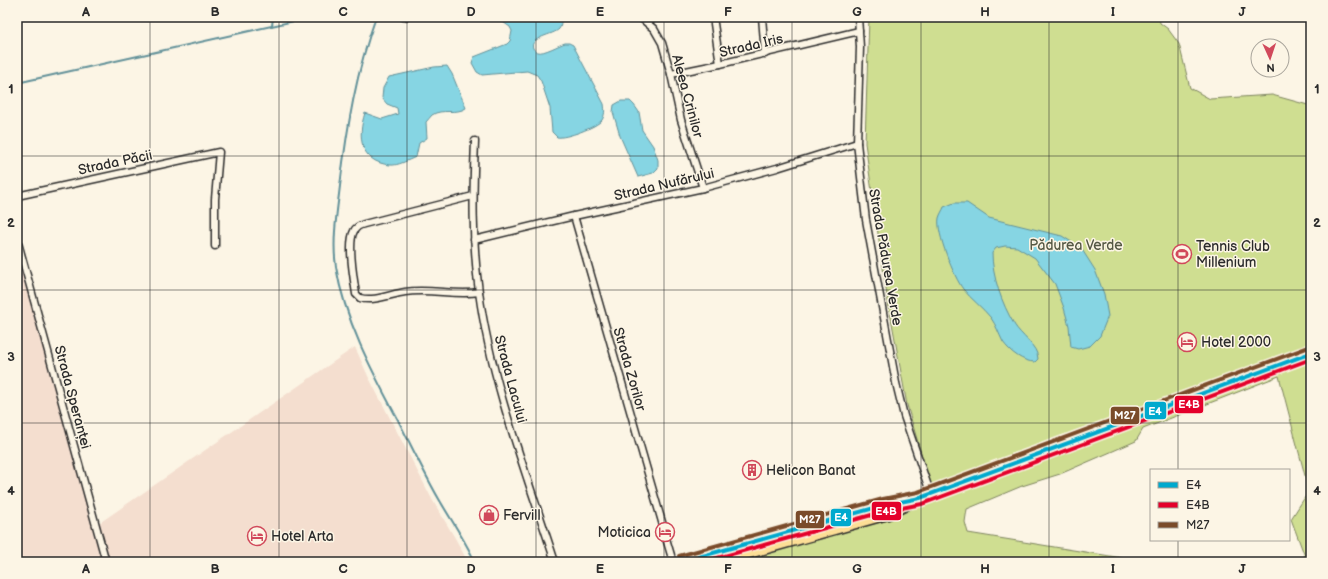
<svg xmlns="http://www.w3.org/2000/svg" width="1328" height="579" viewBox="0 0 1328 579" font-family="'Balsamiq Sans',sans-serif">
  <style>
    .built { fill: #f4decf }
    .green { fill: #cfde91; stroke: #7d845e }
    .water { fill: #86d5e3; stroke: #629199 }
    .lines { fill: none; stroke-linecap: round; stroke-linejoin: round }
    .stream { stroke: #629199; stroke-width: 2 }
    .minor-casing { stroke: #2b2b2b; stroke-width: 9 }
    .primary-casing { stroke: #2b2b2b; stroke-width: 13 }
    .minor { stroke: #fcf5e5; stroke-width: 6 }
    .primary { stroke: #fdde96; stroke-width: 10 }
    .bus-1-casing { stroke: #fcf5e5; stroke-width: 7 }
    .bus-2-casing { stroke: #fcf5e5; stroke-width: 7 }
    .bus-3-casing { stroke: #fcf5e5; stroke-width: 7 }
    .bus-1 { stroke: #00a9ce; stroke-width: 4 }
    .bus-2 { stroke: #e4002b; stroke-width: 4 }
    .bus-3 { stroke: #7a4b2a; stroke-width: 4 }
    .grid { fill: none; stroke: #2b2b2b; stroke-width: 1; stroke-opacity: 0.55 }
    .labels { text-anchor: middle; stroke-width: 3; stroke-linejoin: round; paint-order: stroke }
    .street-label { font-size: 14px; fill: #2b2b2b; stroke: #fcf5e5 }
    .park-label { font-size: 14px; fill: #545844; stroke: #fcf5e5 }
    .poi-label { font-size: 14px; fill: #2b2b2b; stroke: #fcf5e5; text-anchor: start }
    .line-badge { stroke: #fcf5e5; stroke-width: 1.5 }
    .badge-label { font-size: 11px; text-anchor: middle; font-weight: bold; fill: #fff }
    .neatline { fill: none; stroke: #2b2b2b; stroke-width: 1.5 }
    .grid-label { font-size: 13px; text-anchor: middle; font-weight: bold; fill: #2b2b2b }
  </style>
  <rect width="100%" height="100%" fill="#fcf5e5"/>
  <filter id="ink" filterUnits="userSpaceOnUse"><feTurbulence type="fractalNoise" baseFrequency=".025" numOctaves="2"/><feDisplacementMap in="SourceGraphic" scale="8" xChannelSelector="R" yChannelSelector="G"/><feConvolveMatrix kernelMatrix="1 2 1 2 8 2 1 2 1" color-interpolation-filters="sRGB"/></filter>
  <g filter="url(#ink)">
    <!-- built -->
    <polygon class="built" points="17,239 95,526 355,347 368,376 433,501 455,538 468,562 17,562"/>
    <!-- green -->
    <polygon class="green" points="869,17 1159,17 1160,23 1168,29 1179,44 1190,88 1210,99 1272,95 1308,105 1311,110 1311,562 1307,562 1291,519 1309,491 1279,376 1143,429 1136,441 1060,474 1022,486 967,509 965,522 968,533 1147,562 672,562 931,487 907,405 887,296 865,143"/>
    <!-- water -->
    <g class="water">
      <path d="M498 17H560C561 21 562 25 559 29 554 35 529 37 533 48 534 50 536 52 538 52 543 54 559 45 565 43H569L573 45 604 104C605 110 605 115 602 120 597 127 565 139 557 137L552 132 550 108 541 81 537 75 527 71 482 75 477 72 472 63 474 57 507 44 510 41 512 31 510 27 500 20Z"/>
      <path d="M447 66 452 74 466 108C456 115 442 108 432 115 430 117 428 120 426 122L427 138 419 143 416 157C408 160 398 166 390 165 360 162 357 137 365 113L382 119 398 114 397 108 387 104 382 98 383 88 389 77 434 67Z"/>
      <polygon points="621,101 630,101 634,105 639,112 642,130 653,146 658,160 658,168 653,173 638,177 620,136 613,112 614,105"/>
      <path d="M954 203H967L989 218 1062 236 1081 248 1095 270 1104 294 1108 316 1100 336 1090 346 1078 349 1071 347 1069 326 1064 308 1055 284 1035 258 1017 247 1005 246 996 248 992 253C992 276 1002 304 1014 324 1020 335 1038 346 1038 359L1035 362C1023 362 1010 352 1003 342 999 334 996 325 991 318 982 307 971 299 963 289 954 277 936 233 939 218 940 214 943 210 944 207Z"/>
    </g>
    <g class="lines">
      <!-- stream -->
      <g class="stream">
        <path d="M376 17C356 72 347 128 340 186 337 212 332 240 336 267 345 321 372 371 397 418 411 445 424 473 439 499 451 520 465 540 475 562"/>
        <polyline points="272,26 273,17"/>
        <polyline points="17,83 312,17"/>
      </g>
      <!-- minor casing -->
      <g class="minor-casing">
        <g id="minor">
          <polyline points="404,17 405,17"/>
          <polyline points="640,17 654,29 662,43 671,74 681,120 703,188"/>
          <polyline points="713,17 720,64"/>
          <polyline points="762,17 765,54"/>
          <polyline points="858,17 860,47 857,143 866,220 896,383 904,416 931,495"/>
          <polyline points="671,74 720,64 859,31"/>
          <path d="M475 141C473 191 472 241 479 292 491 382 527 475 555 562"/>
          <polyline points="17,196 219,152 215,199 215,246"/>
          <path d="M473 196 364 224C360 225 356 227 354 231 347 243 354 280 356 294L360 298C374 302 391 294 405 292 430 288 455 296 479 292"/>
          <polyline points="574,216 664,529"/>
          <polyline points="17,239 106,562"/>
          <polyline points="474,240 574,216 703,188 777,168 857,143"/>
          <polyline points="665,535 673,562"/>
        </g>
      </g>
      <!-- primary casing -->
      <g class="primary-casing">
        <g id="primary">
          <polyline points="681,562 885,505 906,501"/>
          <polyline points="717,562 888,514 920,498 1311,353"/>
        </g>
      </g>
      <!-- minor -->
      <use href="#minor" class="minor"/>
      <!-- primary -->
      <use href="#primary" class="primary"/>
      <!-- bus-1 casing -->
      <g class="bus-1-casing">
        <polyline id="bus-1" points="681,562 885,505 920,498 1311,353"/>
      </g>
      <!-- bus-2 casing -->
      <g class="bus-2-casing">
        <polyline id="bus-2" points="703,562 886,511 922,504 1311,359"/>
      </g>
      <!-- bus-3 casing -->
      <g class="bus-3-casing">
        <polyline id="bus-3" points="679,556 883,499 918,492 1309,347"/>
      </g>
      <!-- bus-1 -->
      <use href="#bus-1" class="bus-1"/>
      <!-- bus-2 -->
      <use href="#bus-2" class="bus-2"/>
      <!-- bus-3 -->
      <use href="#bus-3" class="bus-3"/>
    </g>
  </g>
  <!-- grid -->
  <path class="grid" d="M150 17V562M279 17V562M407 17V562M536 17V562M664 17V562M792 17V562M921 17V562M1049 17V562M1178 17V470M17 156H1311M17 290H1311M17 423H1311M1178 540V562"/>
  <!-- icons -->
  <defs>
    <g id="stadium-ring" transform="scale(1)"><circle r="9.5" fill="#fcf5e5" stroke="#d1495b" stroke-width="1.5"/><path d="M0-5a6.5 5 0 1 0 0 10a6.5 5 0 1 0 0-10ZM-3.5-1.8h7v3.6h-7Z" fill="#d1495b"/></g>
    <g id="hotel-ring" transform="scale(1)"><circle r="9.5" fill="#fcf5e5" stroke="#d1495b" stroke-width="1.5"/><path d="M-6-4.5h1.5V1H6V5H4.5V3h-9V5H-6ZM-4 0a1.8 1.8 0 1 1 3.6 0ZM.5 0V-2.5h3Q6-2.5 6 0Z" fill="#d1495b"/></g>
    <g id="building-ring" transform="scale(1)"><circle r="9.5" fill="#fcf5e5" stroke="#d1495b" stroke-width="1.5"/><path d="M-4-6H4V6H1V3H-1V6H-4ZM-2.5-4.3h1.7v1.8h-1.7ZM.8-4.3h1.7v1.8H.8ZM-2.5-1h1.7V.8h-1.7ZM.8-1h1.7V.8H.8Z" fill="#d1495b"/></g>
    <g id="shop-ring" transform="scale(1)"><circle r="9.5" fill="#fcf5e5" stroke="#d1495b" stroke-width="1.5"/><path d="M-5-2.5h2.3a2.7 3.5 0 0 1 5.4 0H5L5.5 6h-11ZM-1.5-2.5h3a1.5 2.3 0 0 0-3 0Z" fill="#d1495b"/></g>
  </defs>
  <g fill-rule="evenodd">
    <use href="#stadium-ring" x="1182" y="254"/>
    <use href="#hotel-ring" x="1187" y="342"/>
    <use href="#building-ring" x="752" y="470"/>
    <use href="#shop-ring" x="489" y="515"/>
    <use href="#hotel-ring" x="665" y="532"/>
    <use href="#hotel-ring" x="257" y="536"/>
  </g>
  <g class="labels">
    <!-- street labels -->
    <g class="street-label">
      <text transform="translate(751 45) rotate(-13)" y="5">Strada Iris</text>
      <text transform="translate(688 96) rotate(75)" y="5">Aleea Crinilor</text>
      <text transform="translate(115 162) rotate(-12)" y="5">Strada Păcii</text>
      <text transform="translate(664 184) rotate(-13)" y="5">Strada Nufărului</text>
      <text transform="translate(886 257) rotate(80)" y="5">Strada Pădurea Verde</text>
      <text transform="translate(630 369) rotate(74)" y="5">Strada Zorilor</text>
      <text transform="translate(511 379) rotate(75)" y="5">Strada Lacului</text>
      <text transform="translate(73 397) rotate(75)" y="5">Strada Speranței</text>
    </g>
    <!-- park labels -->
    <g class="park-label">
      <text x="1076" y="250">Pădurea Verde</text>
    </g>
    <!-- poi labels -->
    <g class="poi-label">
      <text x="1196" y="251">Tennis Club<tspan x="1196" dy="16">Millenium</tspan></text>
      <text x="1201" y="347">Hotel 2000</text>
      <text x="766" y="475">Helicon Banat</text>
      <text x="503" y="520">Fervill</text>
      <text x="651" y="537" text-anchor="end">Moticica</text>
      <text x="271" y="541">Hotel Arta</text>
    </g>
  </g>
  <g class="line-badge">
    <rect x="1174" y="395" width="30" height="19" rx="4" fill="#e4002b"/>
    <rect x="1144" y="401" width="23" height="19" rx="4" fill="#00a9ce"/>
    <rect x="1110" y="406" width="30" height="19" rx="4" fill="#7a4b2a"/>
    <rect x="871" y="501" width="31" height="20" rx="4" fill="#e4002b"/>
    <rect x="830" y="508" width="22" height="19" rx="4" fill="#00a9ce"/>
    <rect x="795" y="510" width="30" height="19" rx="4" fill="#7a4b2a"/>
  </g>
  <g class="badge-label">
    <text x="1189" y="408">E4B</text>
    <text x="1155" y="415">E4</text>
    <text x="1125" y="419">M27</text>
    <text x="886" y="515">E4B</text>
    <text x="841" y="521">E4</text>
    <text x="810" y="523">M27</text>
  </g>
  <!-- margin -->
  <rect width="1328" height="579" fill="none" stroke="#fcf5e5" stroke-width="44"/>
  <!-- legend -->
  <rect x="1150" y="469" width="140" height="72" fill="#fcf5e5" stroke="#a8a49b"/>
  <rect x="1158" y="482" width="20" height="6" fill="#00a9ce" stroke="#a8a49b"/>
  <text x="1186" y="489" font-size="12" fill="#2b2b2b">E4</text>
  <rect x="1158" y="502" width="20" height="6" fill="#e4002b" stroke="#a8a49b"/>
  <text x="1186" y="509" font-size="12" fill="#2b2b2b">E4B</text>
  <rect x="1158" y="522" width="20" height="6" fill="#7a4b2a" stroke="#a8a49b"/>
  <text x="1186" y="529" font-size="12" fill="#2b2b2b">M27</text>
  <!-- north arrow -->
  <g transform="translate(1270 58) rotate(177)"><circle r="19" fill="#fcf5e5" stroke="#a8a49b"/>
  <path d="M0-3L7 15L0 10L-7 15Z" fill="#d1495b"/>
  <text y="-6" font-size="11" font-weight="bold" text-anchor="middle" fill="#2b2b2b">N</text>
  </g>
  <rect x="22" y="22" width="1284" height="535" class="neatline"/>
  <g class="grid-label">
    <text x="86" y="16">A</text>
    <text x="215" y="16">B</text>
    <text x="343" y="16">C</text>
    <text x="471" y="16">D</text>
    <text x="600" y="16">E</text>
    <text x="728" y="16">F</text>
    <text x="857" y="16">G</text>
    <text x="985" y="16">H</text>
    <text x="1113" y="16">I</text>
    <text x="1242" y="16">J</text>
    <text x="11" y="93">1</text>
    <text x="1317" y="93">1</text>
    <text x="11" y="227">2</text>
    <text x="1317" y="227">2</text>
    <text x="11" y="361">3</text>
    <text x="1317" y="361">3</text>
    <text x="11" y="495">4</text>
    <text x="1317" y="495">4</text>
    <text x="86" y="573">A</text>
    <text x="215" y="573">B</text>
    <text x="343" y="573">C</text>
    <text x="471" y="573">D</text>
    <text x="600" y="573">E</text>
    <text x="728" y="573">F</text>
    <text x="857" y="573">G</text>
    <text x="985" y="573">H</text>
    <text x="1113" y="573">I</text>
    <text x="1242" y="573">J</text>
  </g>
</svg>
